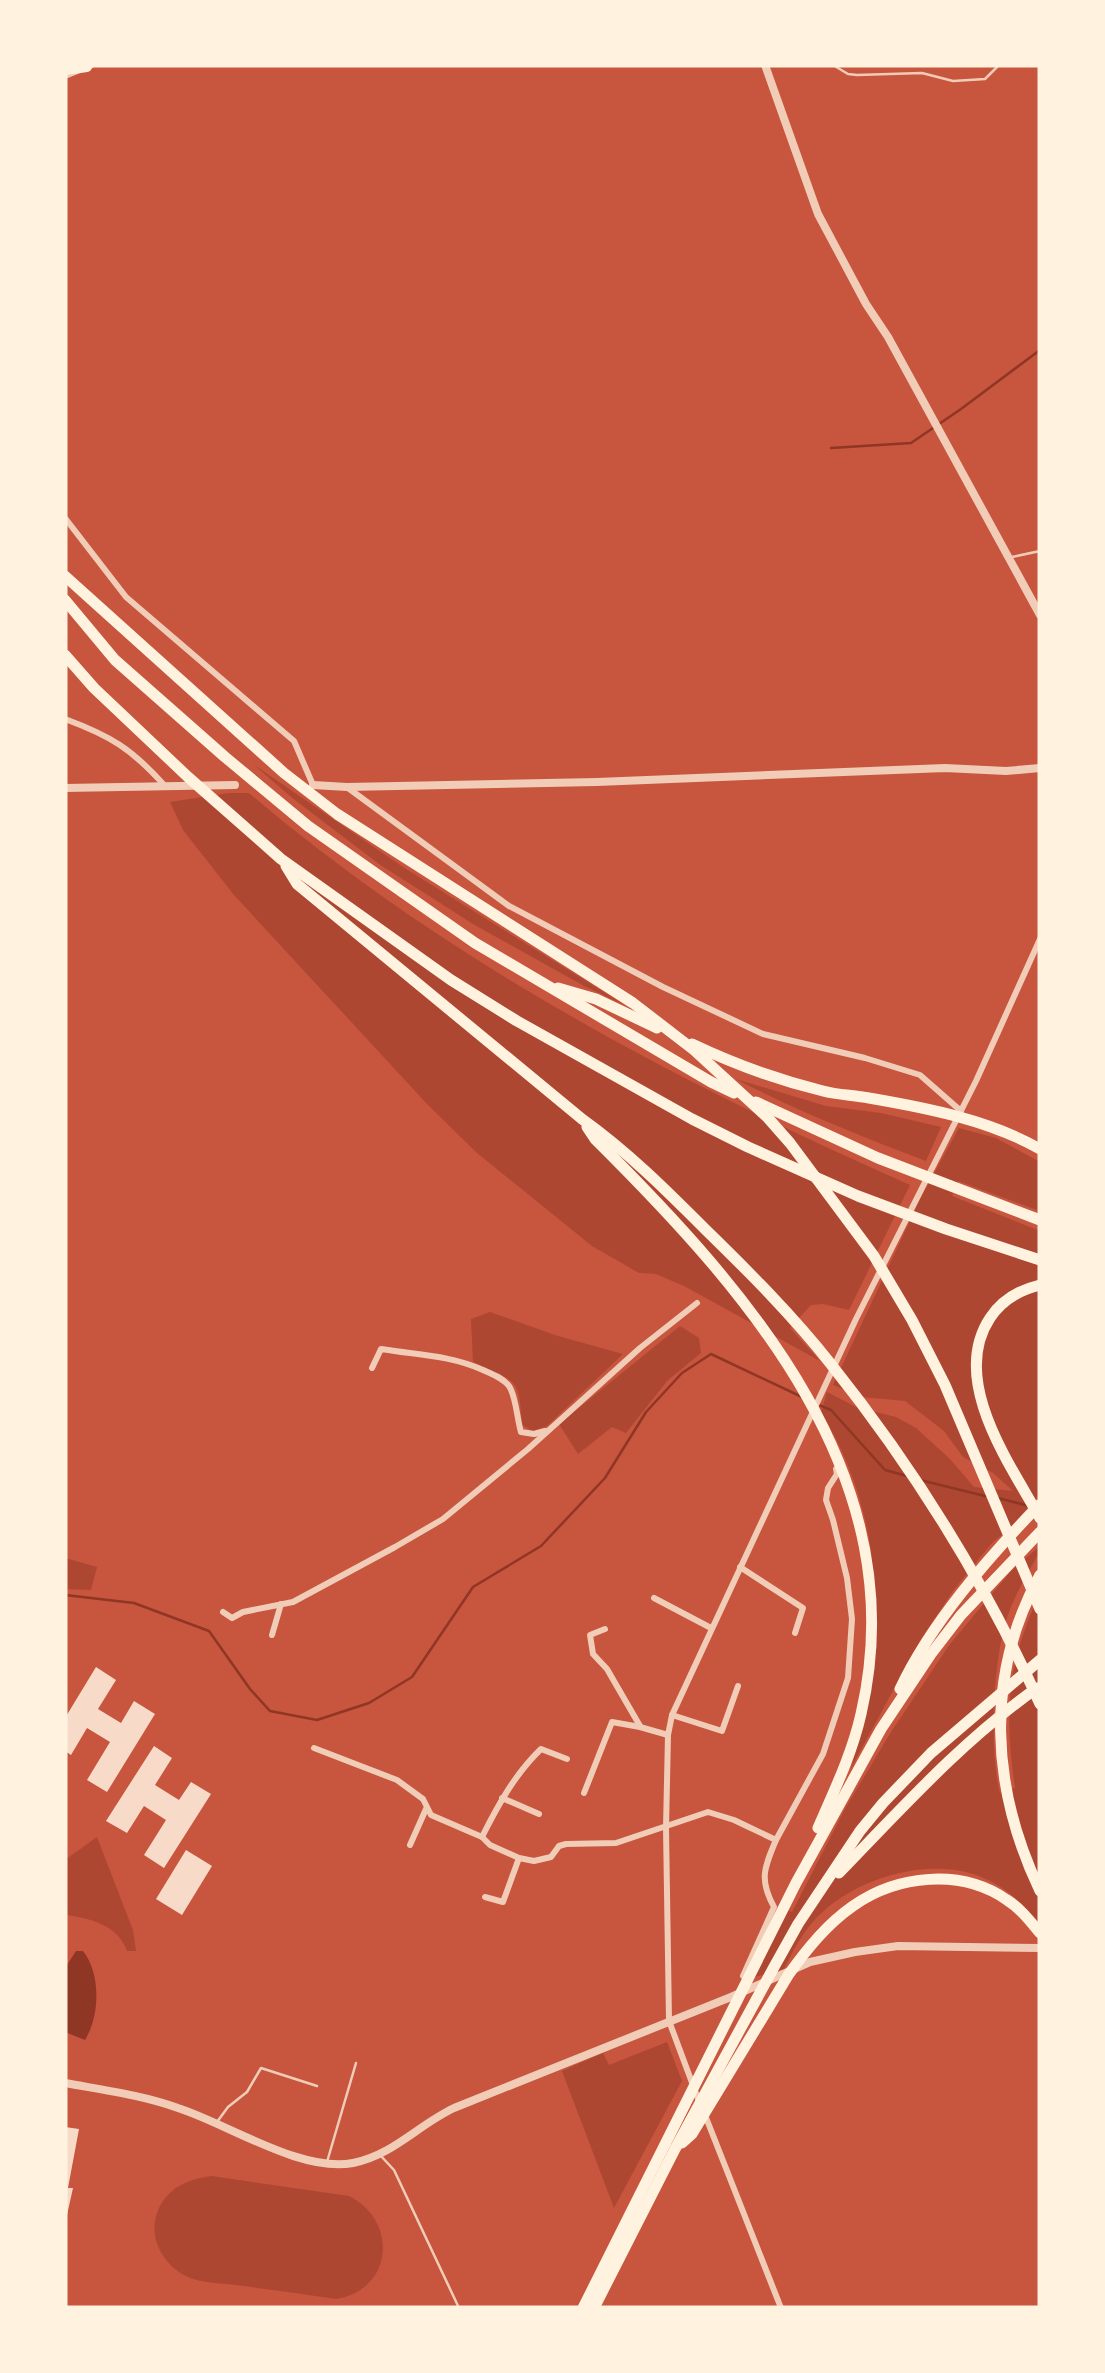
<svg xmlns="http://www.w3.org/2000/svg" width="1105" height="2373" viewBox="0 0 1105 2373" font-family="'Nunito Sans',sans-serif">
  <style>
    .green { fill: #ae4732 }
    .water { fill: #8f3625 }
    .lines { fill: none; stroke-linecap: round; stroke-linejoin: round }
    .stream { stroke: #8f3625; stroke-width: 2.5 }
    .building { fill: #f7dbc8 }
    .service { stroke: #f1ccb7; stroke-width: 2.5 }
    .minor { stroke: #f1ccb7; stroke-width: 6 }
    .tertiary { stroke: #f1ccb7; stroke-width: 8 }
    .primary { stroke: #fff3e0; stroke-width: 10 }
    .motorway { stroke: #fff3e0; stroke-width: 11 }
  </style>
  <rect width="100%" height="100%" fill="#c8553d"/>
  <!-- green -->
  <g class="green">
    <polygon points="253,764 403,867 623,1004 584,986 473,924 379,864 291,797"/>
    <path d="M229 793H249C445 960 675 1081 910 1185L849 1310 823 1304 811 1305 790 1328 820 1361 684 1286 656 1274 639 1273 592 1246 477 1153 427 1104 234 895 183 830 170 802Z"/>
    <path d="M736 1079 826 1106 881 1113 941 1127 926 1161C861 1136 797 1111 736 1079Z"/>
    <path d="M959 1128 996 1138 1040 1162V1211L958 1181 952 1196 1040 1231V1494L1012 1526 991 1544 953 1591 921 1639 851 1768C885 1646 889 1523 821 1412L827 1392 856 1407 896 1417 916 1428 950 1459 974 1487 1013 1491 993 1473 963 1457 944 1431 905 1401 862 1397 833 1385 922 1195Z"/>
    <path d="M490 1312 558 1336 623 1354 547 1426 533 1431 522 1425C519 1376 516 1382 473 1362L471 1319Z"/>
    <polygon points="680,1326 699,1338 701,1353 667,1381 626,1433 612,1427 578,1454 559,1424"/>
    <path d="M1040 1546V1551C1028 1573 1013 1597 1006 1621 993 1665 989 1750 1000 1793L1015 1788C1004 1711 1007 1664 1040 1593V1923C1026 1908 1012 1893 994 1883 940 1851 851 1876 812 1923 800 1937 792 1953 784 1969L744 1980 779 1907 792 1912 846 1807 891 1732 950 1644 1012 1570Z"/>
    <polygon points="65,1558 97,1567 91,1590 65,1589"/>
    <path d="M97 1837 133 1930 136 1951H127C118 1925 90 1918 65 1915V1860Z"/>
    <polygon points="667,2042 682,2081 614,2208 562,2071 603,2053 609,2065"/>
    <path d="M212 2176 349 2196C399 2221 393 2290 336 2299 302 2294 268 2289 235 2285 220 2283 201 2283 188 2277 164 2266 148 2239 157 2213 167 2187 188 2179 212 2176Z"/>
  </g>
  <!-- water -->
  <path class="water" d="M76 1951H83C101 1974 100 2015 85 2040L65 2032V1968Z"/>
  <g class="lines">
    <!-- stream -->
    <g class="stream">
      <polyline points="831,448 911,443 961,409 1040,350"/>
      <polyline points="819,1405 831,1410 885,1470 907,1476"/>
      <polyline points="920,1480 985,1496"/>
      <polyline points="998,1498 1029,1506"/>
      <polyline points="65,1595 134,1603 209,1631 250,1689 270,1711 317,1720 369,1703 412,1677 473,1587 541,1546 605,1478 646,1412 682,1373 711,1354 802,1397"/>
    </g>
  </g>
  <!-- building -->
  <g class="building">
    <polygon points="96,1667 116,1680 98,1709 121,1723 134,1701 155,1714 107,1792 87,1780 110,1742 87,1728 71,1755 65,1751 65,1718"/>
    <polygon points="154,1746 172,1758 155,1785 179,1800 191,1782 211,1794 164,1868 144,1855 166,1820 144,1806 127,1833 106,1821"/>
    <polygon points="186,1850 212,1866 182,1915 156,1899"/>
    <polygon points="65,2127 79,2129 68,2188 73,2188 67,2215"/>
  </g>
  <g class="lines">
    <!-- service -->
    <g class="service">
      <polyline points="833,65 848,74 857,75 922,73 953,81 985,79 999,65"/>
      <polyline points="1012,557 1040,551"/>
      <polyline points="217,2122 228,2107 247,2092 261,2068 317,2086"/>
      <polyline points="380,2155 394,2170 459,2308"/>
      <polyline points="327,2162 356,2063"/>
    </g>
    <!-- minor -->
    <g class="minor">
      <polyline points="65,76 92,65"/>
      <polyline points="65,518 126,597 294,741 313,785"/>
      <path d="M65 719C111 736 132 749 165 786"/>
      <polyline points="348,788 509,906 663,987 763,1034 865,1058 920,1075 961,1111"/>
      <path d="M372 1368 381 1349C417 1355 450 1355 483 1370 492 1374 503 1378 509 1386 516 1396 517 1419 521 1432L534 1434 545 1431"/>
      <polyline points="740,1567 803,1608 795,1633"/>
      <polyline points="654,1598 711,1628"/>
      <polyline points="223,1612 232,1618 243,1612 293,1602 395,1547 443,1519 528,1449 640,1348 697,1303"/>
      <polyline points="605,1629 590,1635 593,1654 607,1669 640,1726"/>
      <polyline points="272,1635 281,1604"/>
      <polyline points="672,1715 722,1731 738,1686"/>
      <path d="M314 1748 397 1780 423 1799 431 1815 482 1837 490 1845 519 1858 534 1861 551 1857 559 1846 566 1844 616 1843 708 1812 734 1820 776 1840C764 1868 759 1880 774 1907L743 1976"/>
      <polyline points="584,1793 612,1722 640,1727 668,1735"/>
      <polyline points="502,1798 539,1814"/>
      <path d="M482 1837C498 1805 515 1774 541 1749L567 1759"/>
      <polyline points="776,1840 823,1754 848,1678 852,1619 847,1578 833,1520 826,1500 828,1488 837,1474 836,1469"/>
      <polyline points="410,1845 426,1809"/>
      <polyline points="485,1897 503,1902 519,1858"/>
      <polyline points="700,2104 669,2021 666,1828 668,1735 672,1715 856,1319 976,1081 1040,939"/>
      <polyline points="705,2115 781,2308"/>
    </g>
    <!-- tertiary -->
    <g class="tertiary">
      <polyline points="765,65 818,214 866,304 888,337 1040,615"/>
      <polyline points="313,785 347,787 597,782 945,768 1006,771 1040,768"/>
      <polyline points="65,788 235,785"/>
      <path d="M65 2083C103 2090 142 2095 178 2108 228 2124 301 2173 353 2163 393 2155 418 2125 454 2108L731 1997 810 1962 855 1952 898 1946 1040 1948"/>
    </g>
    <!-- primary -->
    <polyline class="primary" points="65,70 87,67"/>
    <!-- motorway -->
    <g class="motorway">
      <polyline points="65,576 284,773 337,814 633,1003 694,1050 768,1118 790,1143 874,1256 912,1320 945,1385 1040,1609"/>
      <polyline points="65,600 115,660 225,757 308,826 475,943 711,1082 734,1093"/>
      <polyline points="65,655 94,688 188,777 281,859 451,980 517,1021 692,1119 748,1147 858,1196 946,1229 1040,1260"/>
      <path d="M286 866 297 884 582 1119C628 1152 666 1190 706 1230 749 1272 793 1316 830 1363 913 1467 985 1582 1040 1704"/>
      <polyline points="558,988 596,999 657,1028"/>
      <path d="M692 1044C734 1064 778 1080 823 1091 838 1095 854 1095 869 1098 927 1108 989 1120 1040 1149"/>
      <polyline points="756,1102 878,1158 1040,1220"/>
      <path d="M587 1127 595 1139C749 1292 916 1479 861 1714 852 1754 834 1791 818 1828"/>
      <path d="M1040 1285C1019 1290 1002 1300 990 1318 949 1380 1010 1464 1040 1518"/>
      <path d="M1040 1575C984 1676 991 1788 1040 1891"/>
      <path d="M900 1689C931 1623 988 1558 1039 1505"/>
      <path d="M839 1873C902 1808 963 1740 1037 1688"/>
      <path d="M682 2143 692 2134 789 1974C807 1949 827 1924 853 1906 897 1875 961 1868 1007 1900 1020 1908 1030 1921 1040 1933"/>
      <polyline points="583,2308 796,1883 881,1729 931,1654 961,1615 1040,1532"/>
      <polyline points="594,2308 675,2149 774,1967 798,1924 860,1831 883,1803 931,1753 1040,1660"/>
    </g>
  </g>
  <!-- border -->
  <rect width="1105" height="2373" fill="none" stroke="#fff3e0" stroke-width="135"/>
</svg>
